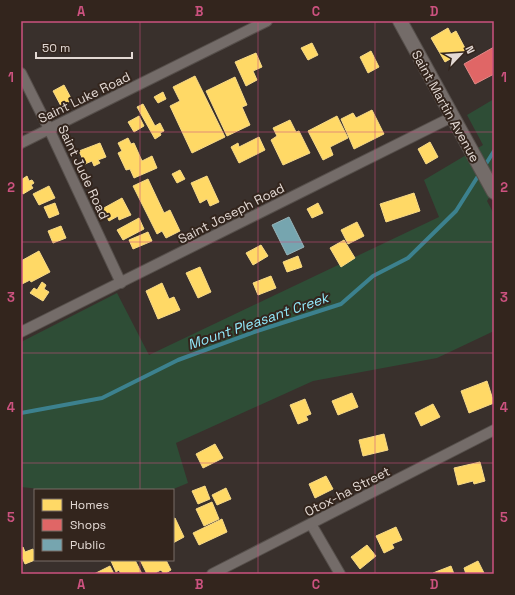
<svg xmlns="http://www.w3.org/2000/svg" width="515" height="595" viewBox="0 0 515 595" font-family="'Space Grotesk',sans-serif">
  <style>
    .green { fill: #2e4d36 }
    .homes { fill: #ffd966; stroke: #f7d987 }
    .shops { fill: #e06666; stroke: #e18887 }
    .public { fill: #76a5af; stroke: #97b5ba }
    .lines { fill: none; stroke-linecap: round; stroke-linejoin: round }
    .stream { stroke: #3c818e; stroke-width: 4 }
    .street-casing { stroke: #564f4b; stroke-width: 12 }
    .secondary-casing { stroke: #564f4b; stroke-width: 16 }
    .street { stroke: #746c69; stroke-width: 10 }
    .secondary { stroke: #746c69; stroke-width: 14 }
    .grid { fill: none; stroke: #cc527f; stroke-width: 1; stroke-opacity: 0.55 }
    .labels { text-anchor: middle; stroke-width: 4; stroke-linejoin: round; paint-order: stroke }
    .street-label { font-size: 13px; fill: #e3d9d4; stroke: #33251d }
    .water-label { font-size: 14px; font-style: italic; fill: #93e9fb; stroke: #33251d }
    .neatline { fill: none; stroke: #cc527f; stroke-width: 1.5 }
    .grid-label { font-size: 13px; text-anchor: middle; font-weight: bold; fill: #cc527f }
  </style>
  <rect width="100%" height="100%" fill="#39302c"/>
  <!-- green -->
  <polygon class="green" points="494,99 494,190 487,201 494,214 494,331 437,358 313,381 176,443 188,483 171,490 49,490 21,487 21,342 117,293 149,355 439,217 424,180 483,145 467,115"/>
  <!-- homes -->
  <g class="homes">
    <polygon points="448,28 451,34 456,31 466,50 445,62 431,38"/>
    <polygon points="312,43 318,55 308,60 301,48"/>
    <polygon points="371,51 379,67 368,73 360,57"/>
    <polygon points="256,53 262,67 253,71 257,80 246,86 235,62"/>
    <polygon points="195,76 225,137 192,153 170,106 180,101 173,87"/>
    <polygon points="235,77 247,105 242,107 250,125 227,136 206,91"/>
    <polygon points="64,85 72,100 61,106 53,91"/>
    <polygon points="163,92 166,99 158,103 154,97"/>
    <polygon points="143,104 155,126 160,123 164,131 160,133 161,135 155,139 137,107"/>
    <polygon points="372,110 384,134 354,149 341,119 353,113 356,118"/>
    <polygon points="139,116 144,126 134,132 128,122"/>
    <polygon points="337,116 348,138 330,147 333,155 323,160 308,131"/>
    <polygon points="290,120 296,132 299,131 310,153 283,165 271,140 277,136 273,128"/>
    <polygon points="259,137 265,150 239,163 231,147 238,143 239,147"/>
    <polygon points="128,138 131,144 134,143 142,161 152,156 157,168 134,178 130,169 126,170 118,153 122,151 118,143"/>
    <polygon points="430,142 438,157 426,164 418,149"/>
    <polygon points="100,143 106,157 98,160 100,163 94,166 92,161 85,164 79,151"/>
    <polygon points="180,170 185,179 177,183 172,174"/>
    <polygon points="27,176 29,181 32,180 34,183 31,185 33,188 23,194 21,191 21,180"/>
    <polygon points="207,176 219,202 210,206 207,199 200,203 191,183"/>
    <polygon points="148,179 164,213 170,210 180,231 166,238 162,231 157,234 133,186"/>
    <polygon points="49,186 55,198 39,205 33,194"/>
    <polygon points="414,193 420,211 386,222 380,204"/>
    <polygon points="122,198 131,215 119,220 118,216 109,221 102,209"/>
    <polygon points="55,203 59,214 49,218 44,207"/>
    <polygon points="318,203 323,213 312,218 307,209"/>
    <polygon points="139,218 144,229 123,240 117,230"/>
    <polygon points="357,222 364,236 348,244 341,230"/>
    <polygon points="61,226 66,238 53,243 48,231"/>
    <polygon points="148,232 152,241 133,249 129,240"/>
    <polygon points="344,240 355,258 341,267 330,248"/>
    <polygon points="261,245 268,256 253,265 246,253"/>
    <polygon points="39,251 50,272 31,282 30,280 22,284 21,261"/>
    <polygon points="298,256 302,267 287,272 283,262"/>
    <polygon points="200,267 211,292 198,298 186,273"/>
    <polygon points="271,276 276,288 258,295 253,283"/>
    <polygon points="42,282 46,285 44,289 49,292 43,301 30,293 34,288 37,290"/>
    <polygon points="162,283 169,299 174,297 180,310 158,319 146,291"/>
    <polygon points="487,381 494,403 469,413 461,391"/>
    <polygon points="352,393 358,407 338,415 332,401"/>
    <polygon points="305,399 311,414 306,416 308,420 298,424 290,405"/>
    <polygon points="433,404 440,417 421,426 415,413"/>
    <polygon points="384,434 388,450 363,456 359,440"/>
    <polygon points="215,444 223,458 203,468 196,454"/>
    <polygon points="480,462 485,481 474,484 473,481 458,485 454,468"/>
    <polygon points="326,476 333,489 315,498 309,484"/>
    <polygon points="205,486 210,499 198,504 192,491"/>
    <polygon points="226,488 231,499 217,505 212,495"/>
    <polygon points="212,502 219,519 204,526 196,509"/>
    <polygon points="175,518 184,537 173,543 173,519"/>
    <polygon points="222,519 227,532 199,545 193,533"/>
    <polygon points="396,527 402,540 392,544 394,548 384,553 376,536"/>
    <polygon points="367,545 376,556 360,569 351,557"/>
    <polygon points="23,547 25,552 33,549 35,553 35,560 25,564 21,555 21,548"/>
    <polygon points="114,560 135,560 142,574 121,574 119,570 116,572 111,561"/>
    <polygon points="140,560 166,560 171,570 164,574 161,570 153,574 147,574"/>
    <polygon points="478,561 484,573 466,574 464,568"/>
    <polygon points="110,566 114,574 94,574"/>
    <polygon points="451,566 454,574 433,574 433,573"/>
  </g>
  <!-- shops -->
  <polygon class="shops" points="494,47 494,74 475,84 464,64"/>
  <!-- public -->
  <polygon class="public" points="289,217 304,247 287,255 272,225"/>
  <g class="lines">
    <!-- stream -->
    <g class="stream">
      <polyline points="484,167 494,151"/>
      <polyline points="21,413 102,398 178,360 257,331 341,304 373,276 408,258 456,211 480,173"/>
    </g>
    <!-- street casing -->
    <g class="street-casing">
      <g id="street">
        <polyline points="21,73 49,129 121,283"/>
        <polyline points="21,143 267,21"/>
        <polyline points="21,332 452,117"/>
        <polyline points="311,524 340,574"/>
        <polyline points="212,574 494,430"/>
      </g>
    </g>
    <!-- secondary casing -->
    <g class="secondary-casing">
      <polyline id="secondary" points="400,21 494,192"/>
    </g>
    <!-- street -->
    <use href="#street" class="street"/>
    <!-- secondary -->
    <use href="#secondary" class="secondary"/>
  </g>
  <!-- grid -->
  <path class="grid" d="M140 21V490M258 21V574M375 21V574M21 132H494M21 242H494M21 353H494M21 463H494M140 560V574"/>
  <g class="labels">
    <!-- street labels -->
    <g class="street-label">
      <text transform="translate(84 97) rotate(-26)" y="5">Saint Luke Road</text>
      <text transform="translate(446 106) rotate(61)" y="5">Saint Martin Avenue</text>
      <text transform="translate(84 172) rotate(65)" y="5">Saint Jude Road</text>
      <text transform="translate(231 213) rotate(-27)" y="5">Saint Joseph Road</text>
      <text transform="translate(347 491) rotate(-27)" y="5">Otox-ha Street</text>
    </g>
    <!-- water labels -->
    <g class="water-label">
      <text transform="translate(258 321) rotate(-19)" y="5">Mount Pleasant Creek</text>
    </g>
  </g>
  <!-- border -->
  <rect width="515" height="595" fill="none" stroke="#33251d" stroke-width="44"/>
  <!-- legend -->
  <rect x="34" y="489" width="140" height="72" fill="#33251d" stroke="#796d66"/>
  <rect x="42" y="499" width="20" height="12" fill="#ffd966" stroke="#796d66"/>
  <text x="70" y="509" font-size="12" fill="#e3d9d4">Homes</text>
  <rect x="42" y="519" width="20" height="12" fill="#e06666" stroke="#796d66"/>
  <text x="70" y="529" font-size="12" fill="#e3d9d4">Shops</text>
  <rect x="42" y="539" width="20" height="12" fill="#76a5af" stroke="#796d66"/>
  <text x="70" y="549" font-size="12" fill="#e3d9d4">Public</text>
  <!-- north arrow -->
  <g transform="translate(461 54) rotate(65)" stroke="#33251d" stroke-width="3" paint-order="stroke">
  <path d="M0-3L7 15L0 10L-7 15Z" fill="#e3d9d4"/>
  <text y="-6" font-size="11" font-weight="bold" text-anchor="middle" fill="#e3d9d4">N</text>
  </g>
  <!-- scale -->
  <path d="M36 52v6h96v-6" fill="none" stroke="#e3d9d4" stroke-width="2"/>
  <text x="42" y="52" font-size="12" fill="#e3d9d4" stroke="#33251d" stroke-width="3" paint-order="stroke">50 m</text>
  <rect x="22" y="22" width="471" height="551" class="neatline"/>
  <g class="grid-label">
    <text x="81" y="16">A</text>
    <text x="199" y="16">B</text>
    <text x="316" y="16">C</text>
    <text x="434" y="16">D</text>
    <text x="11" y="82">1</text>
    <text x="504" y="82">1</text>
    <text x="11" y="192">2</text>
    <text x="504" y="192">2</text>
    <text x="11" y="302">3</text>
    <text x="504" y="302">3</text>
    <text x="11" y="412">4</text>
    <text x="504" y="412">4</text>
    <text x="11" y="522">5</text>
    <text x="504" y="522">5</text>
    <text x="81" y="589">A</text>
    <text x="199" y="589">B</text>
    <text x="316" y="589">C</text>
    <text x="434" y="589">D</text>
  </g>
</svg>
